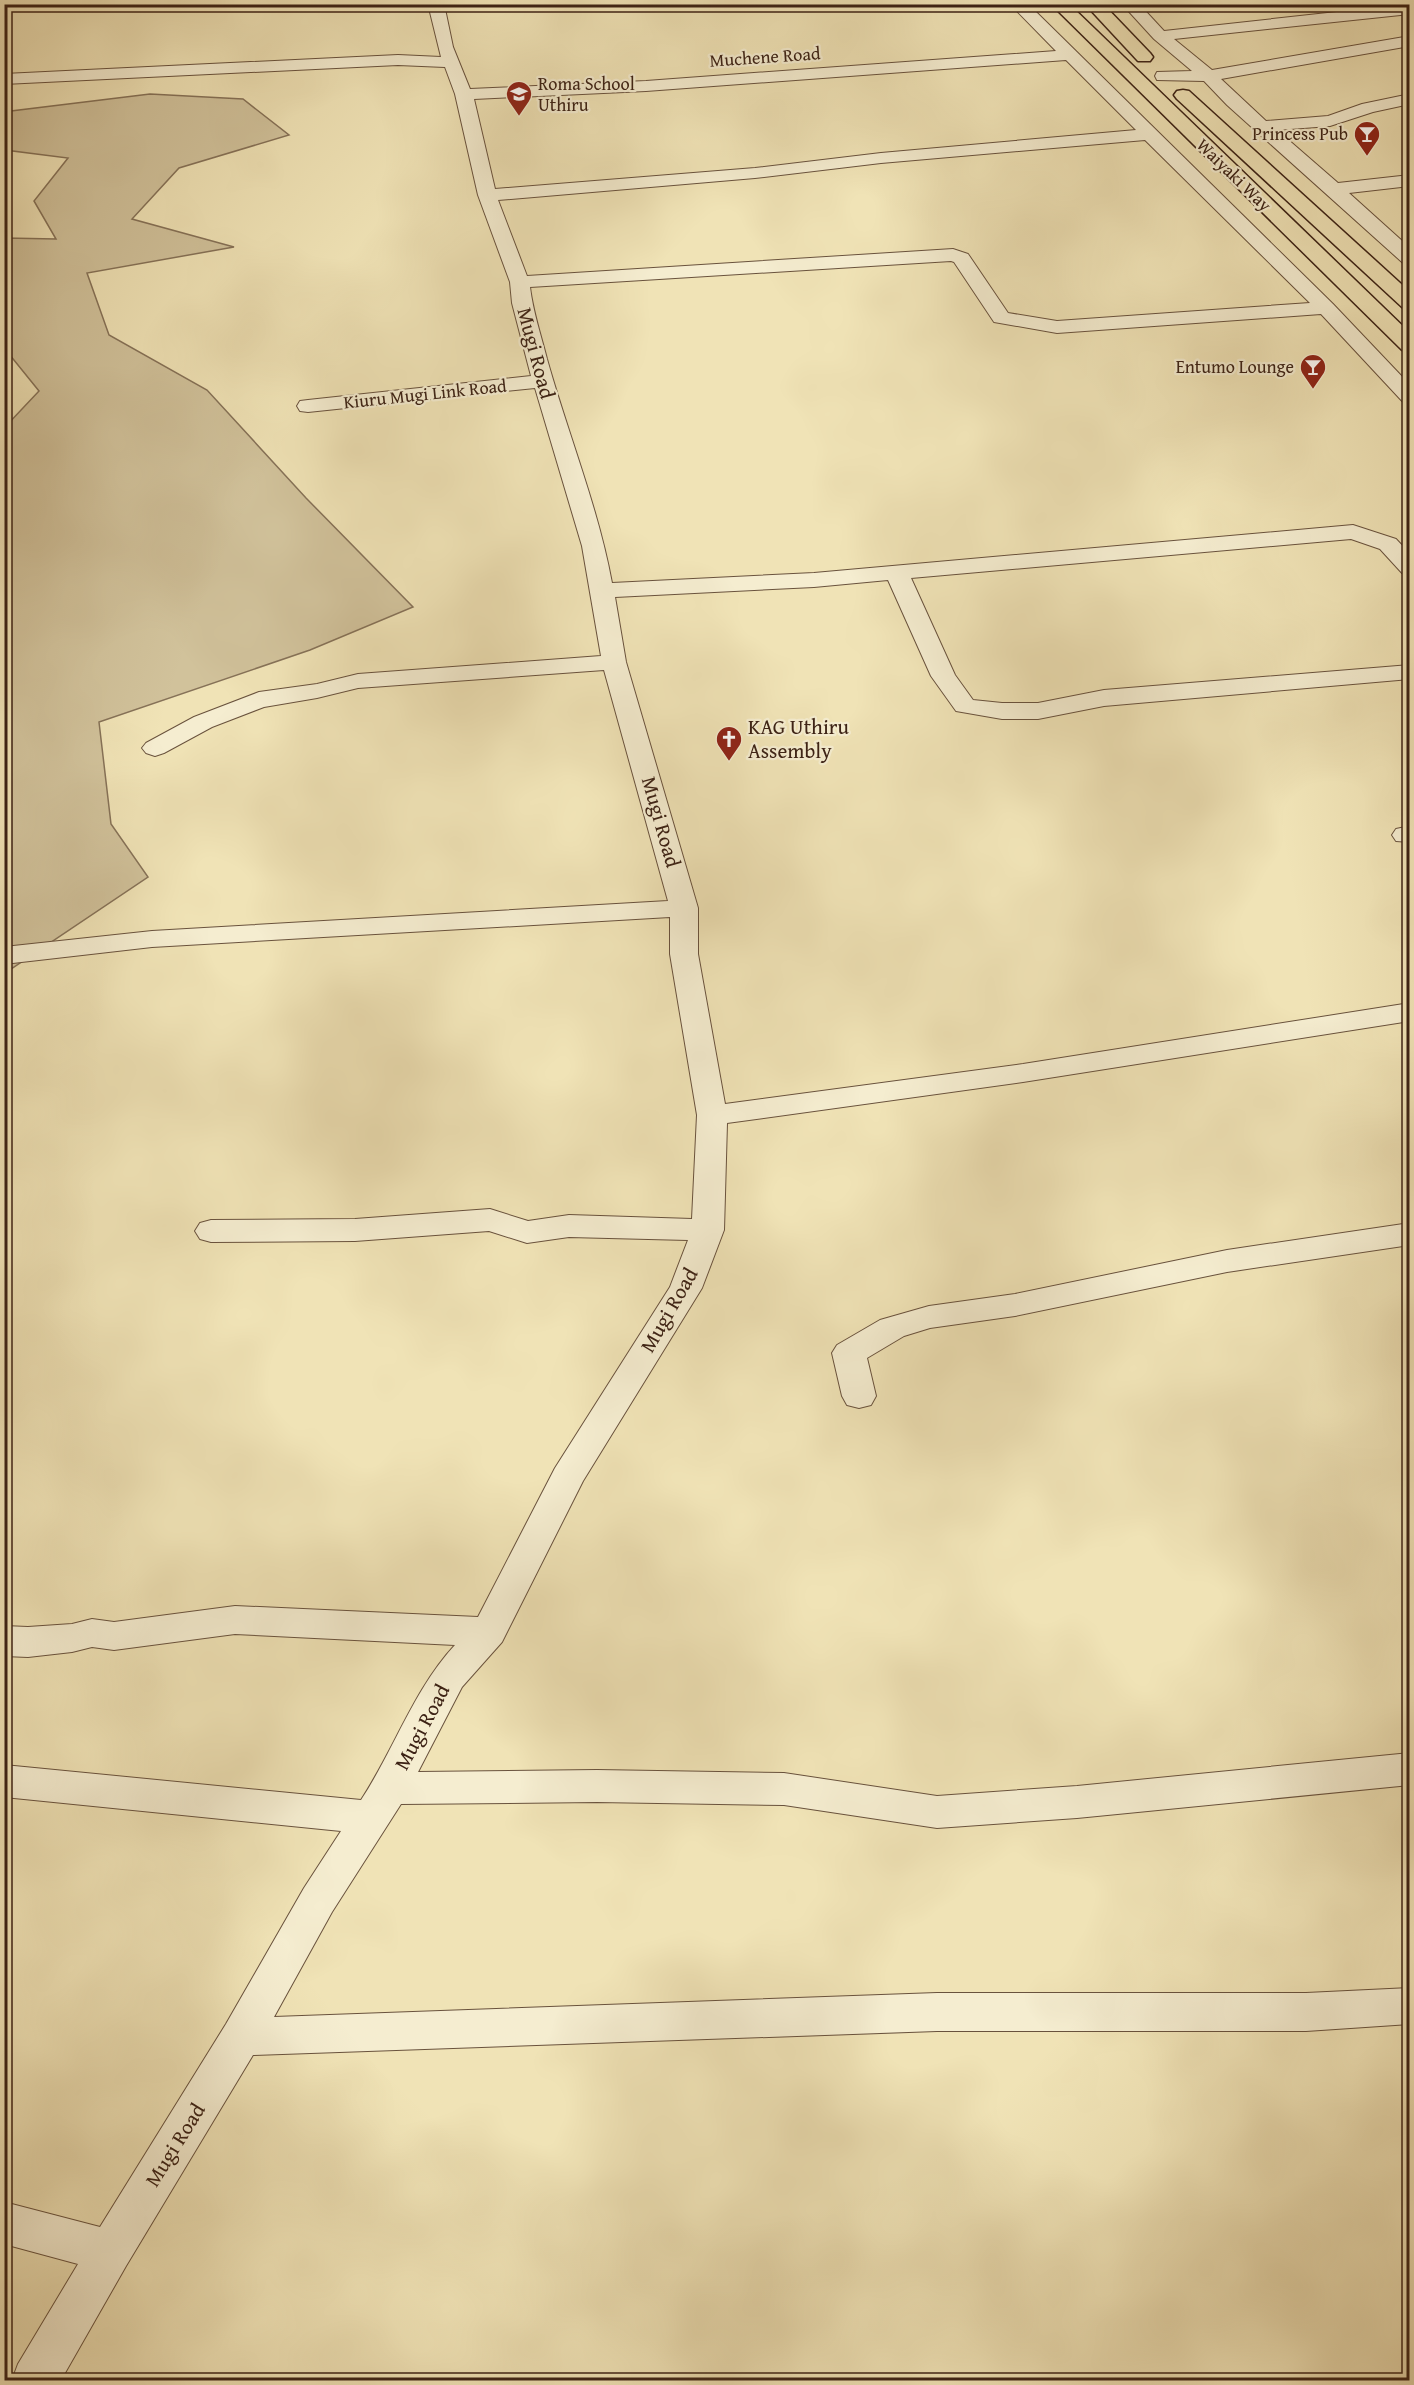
<svg xmlns="http://www.w3.org/2000/svg" width="1414" height="2385" viewBox="0 0 1414 2385" font-family="'Gentium Book Plus',serif">
  <style>
    .green { fill: #d1c29b; stroke: #867258; stroke-width: 1.5 }
    .lines { fill: none; stroke-linecap: round; stroke-linejoin: round }
    .minor-casing { stroke: #69523d; stroke-width: 2 }
    .trunk-casing { stroke: #3c2215; stroke-width: 3 }
    .minor { fill: #f5edd0; fill-rule: evenodd }
    .trunk { fill: #f0e3b6; fill-rule: evenodd }
    .labels { text-anchor: middle; stroke-width: 4.5; stroke-linejoin: round; paint-order: stroke }
    .far-street-label { font-size: 18px; fill: #3c2215; stroke: #f5edd0 }
    .far-poi-label { font-size: 18px; fill: #3c2215; stroke: #f5edd0; text-anchor: end }
    .street-label { font-size: 21px; fill: #3c2215; stroke: #f5edd0 }
    .poi-label { font-size: 21px; fill: #3c2215; stroke: #f5edd0; text-anchor: start }
  </style>
  <rect width="100%" height="100%" fill="#f0e3b6"/>
  <filter id="stains"><feTurbulence type="fractalNoise" baseFrequency=".00333" numOctaves="4"/><feColorMatrix values="0 0 0 0 .2 0 0 0 0 .09 0 0 0 0 .02 0 0 0 .5 -.17"/></filter>
  <radialGradient id="worn" r=".72"><stop offset=".6" stop-color="#630" stop-opacity="0"/><stop offset="1" stop-color="#630" stop-opacity=".3"/></radialGradient>
  <!-- green -->
  <polygon class="green" points="150,94 243,99 289,135 179,168 132,219 234,247 87,273 109,335 207,390 306,498 413,607 310,650 99,722 111,824 148,877 5,973 5,427 39,391 5,349 5,238 56,239 34,201 68,158 5,150 5,119 11,111"/>
  <g class="lines">
    <!-- minor casing -->
    <g class="minor-casing">
      <g id="minor">
        <path d="M428 4H444L453 47 470 89 646 81 1056 51 1010 4H1028L1333 304 1410 385V404L1403 402 1321 314 1057 333 994 322 954 262 951 261 530 287C533 312 541 335 547 359 568 434 598 507 612 583L814 573 1353 525 1396 539 1410 554V575L1402 573 1380 549 1351 539 911 578 955 675 973 700 1002 703H1038L1104 690 1410 665V679L1104 706 1038 719H1002L956 711 931 676 888 580 814 587 615 597 626 662 698 908V954L725 1104 1023 1064 1410 1003V1021L1023 1082 727 1123 724 1230 702 1288 583 1481 502 1642 462 1687 418 1772 597 1770 784 1773 937 1796 1077 1786 1410 1753V1785L1077 1818 937 1828 784 1805 597 1802 401 1804 332 1912 274 2017 937 1993H1306L1410 1988V2024L1306 2031H937L253 2055 126 2266 61 2380H12L18 2364 78 2264 4 2244V2202L100 2227 226 2024 304 1888 341 1831 4 1797V1765L361 1800C394 1750 414 1689 455 1645L235 1634 114 1650 92 1647 72 1652 28 1657 4 1656V1626L28 1627 72 1624 92 1619 114 1622 235 1606 478 1617 555 1468 670 1287 688 1240 569 1237 527 1243 489 1231 355 1241 211 1242 200 1239 195 1231 200 1223 211 1220 355 1219 490 1209 528 1221 569 1215 692 1219 697 1115 670 954V917L152 947 4 964V947L152 931 668 901 604 670 358 688 317 698 264 707 212 727 164 753 155 756 146 753 142 748 146 743 194 717 259 692 317 684 358 674 601 656 582 546 535 388 308 412 300 411 297 406 300 401 308 400 531 376 512 303 510 282 478 195 455 94 445 67 398 65 4 84V74L398 55 441 57ZM1066 60 1136 130 881 153 755 168 495 189 474 99 646 91ZM1145 140 1310 303 1057 321 1008 313 968 254 953 249 527 276 498 200 755 178 881 163Z"/>
        <polygon points="1122,4 1139,4 1164,31 1410,4 1410,14 1174,39 1212,70 1410,36 1410,46 1221,79 1266,121 1328,116 1362,104 1410,94 1410,104 1373,112 1330,126 1277,130 1338,183 1410,175 1410,186 1349,193 1410,248 1410,265 1403,263 1227,105 1204,81 1157,80 1155,76 1157,72 1192,71 1154,39"/>
        <polygon points="1410,826 1410,842 1396,841 1392,835 1396,829"/>
        <polygon points="1410,1223 1410,1245 1227,1272 1015,1316 930,1328 904,1336 867,1358 876,1396 871,1405 859,1408 847,1405 842,1396 832,1353 837,1345 880,1320 929,1306 1015,1294 1227,1250"/>
      </g>
    </g>
    <!-- trunk casing -->
    <g class="trunk-casing">
      <g id="trunk">
        <polygon points="1051,4 1069,4 1410,333 1410,351 1402,350"/>
        <polygon points="1085,4 1103,4 1150,53 1153,57 1150,61 1138,61"/>
        <polygon points="1183,90 1189,91 1410,292 1410,310 1403,308 1177,99 1174,95 1177,91"/>
      </g>
    </g>
    <!-- minor -->
    <use href="#minor" class="minor"/>
    <!-- trunk -->
    <use href="#trunk" class="trunk"/>
  </g>
  <!-- icons -->
  <defs>
    <g id="school-pin" transform="scale(1.35)"><path d="M0 17L-7.5 6A9.5 9.5 0 1 1 7.5 6Z" fill="#8f2418" stroke="#f5edd0"/><path d="M0-5L7-2L0 1L-7-2ZM-4 1L0 2.5L4 1V4Q0 6-4 4Z" fill="#fff"/></g>
    <g id="bar-pin" transform="scale(1.35)"><path d="M0 17L-7.5 6A9.5 9.5 0 1 1 7.5 6Z" fill="#8f2418" stroke="#f5edd0"/><path d="M-6-5H6L.8 .8V4.5H3.5V6h-7V4.5H-.8V.8Z" fill="#fff"/></g>
    <g id="church-pin" transform="scale(1.35)"><path d="M0 17L-7.5 6A9.5 9.5 0 1 1 7.5 6Z" fill="#8f2418" stroke="#f5edd0"/><path d="M-1.2-6h2.4v3.5h3.3v2.4h-3.3V6h-2.4V-.1h-3.3v-2.4h3.3Z" fill="#fff"/></g>
  </defs>
  <g fill-rule="evenodd">
    <use href="#school-pin" x="519" y="94"/>
    <use href="#bar-pin" x="1367" y="134"/>
    <use href="#bar-pin" x="1313" y="367"/>
    <use href="#church-pin" x="729" y="739"/>
  </g>
  <g class="labels">
    <!-- far-street labels -->
    <g class="far-street-label">
      <text transform="translate(765 57) rotate(-4)" y="6">Muchene Road</text>
      <text transform="translate(1234 175) rotate(44)" y="6">Waiyaki Way</text>
      <text transform="translate(425 394) rotate(-6)" y="6">Kiuru Mugi Link Road</text>
    </g>
    <!-- far-poi labels -->
    <g class="far-poi-label">
      <text x="538" y="90" text-anchor="start">Roma School<tspan x="538" dy="21">Uthiru</tspan></text>
      <text x="1348" y="140">Princess Pub</text>
      <text x="1294" y="373">Entumo Lounge</text>
    </g>
    <!-- street labels -->
    <g class="street-label">
      <text transform="translate(536 353) rotate(75)" y="7">Mugi Road</text>
      <text transform="translate(661 822) rotate(74)" y="7">Mugi Road</text>
      <text transform="translate(669 1310) rotate(-60)" y="7">Mugi Road</text>
      <text transform="translate(422 1727) rotate(-62)" y="7">Mugi Road</text>
      <text transform="translate(175 2145) rotate(-58)" y="7">Mugi Road</text>
    </g>
    <!-- poi labels -->
    <g class="poi-label">
      <text x="748" y="734">KAG Uthiru<tspan x="748" dy="24">Assembly</tspan></text>
    </g>
  </g>
  <!-- margin -->
  <rect width="1414" height="2385" fill="none" stroke="#f0e3b6" stroke-width="24"/>
  <rect x="6" y="6" width="1402" height="2373" fill="none" stroke="#3c2215" stroke-width="3"/>
  <rect x="12" y="12" width="1390" height="2361" fill="none" stroke="#3c2215" stroke-width="1.5"/>
  <rect width="100%" height="100%" filter="url(#stains)"/>
  <rect width="100%" height="100%" fill="url(#worn)"/>
</svg>
